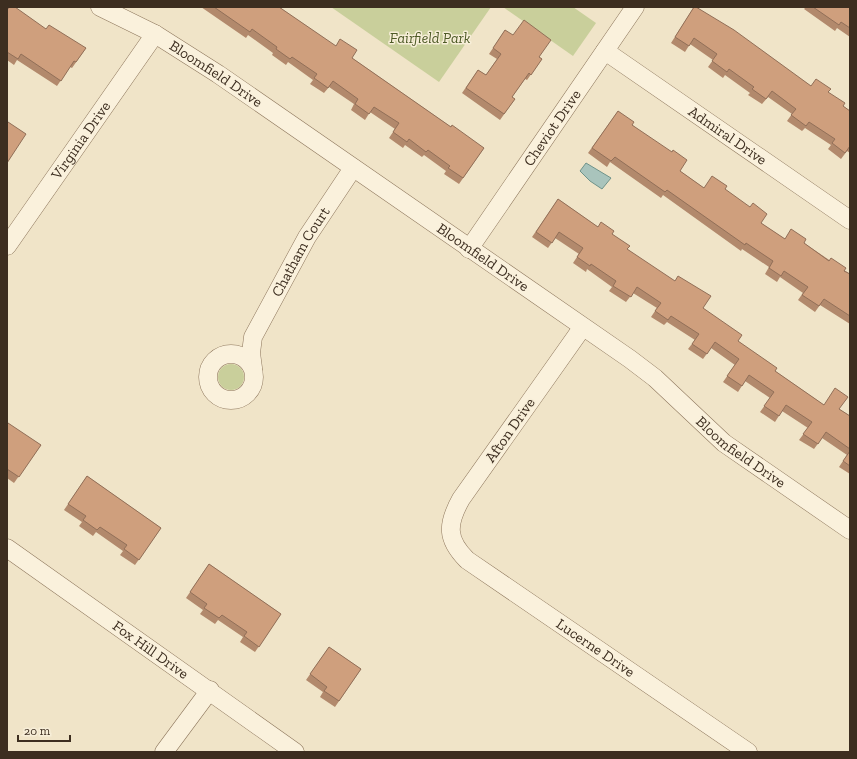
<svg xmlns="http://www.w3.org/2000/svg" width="857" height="759" viewBox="0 0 857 759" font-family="'Zilla Slab',serif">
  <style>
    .green { fill: #c9cf9b }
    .water { fill: #a9c4bc; stroke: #6f938a }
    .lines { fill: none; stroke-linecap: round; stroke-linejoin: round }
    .minor-casing { stroke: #8d765c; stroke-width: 19 }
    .minor { stroke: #faf1dc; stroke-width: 18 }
    .wall { fill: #b2896c }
    .building { fill: #cf9f7d; stroke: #916f58 }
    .labels { text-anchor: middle; stroke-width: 3; stroke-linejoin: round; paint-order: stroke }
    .park-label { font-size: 15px; font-style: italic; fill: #4d5a26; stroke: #f7eed8 }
    .street-label { font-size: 15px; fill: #3d2e20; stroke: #f7eed8 }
  </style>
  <rect width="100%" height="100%" fill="#f0e4c8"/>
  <!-- green -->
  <g class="green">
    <polygon points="331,7 491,7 439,82"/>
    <polygon points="503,7 573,7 596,23 573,56"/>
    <circle cx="231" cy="377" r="13"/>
  </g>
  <!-- water -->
  <polygon class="water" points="586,163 611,178 602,189 590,181 580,171"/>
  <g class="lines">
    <!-- minor casing -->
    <g class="minor-casing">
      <g id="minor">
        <path id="s1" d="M100 7 155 34 218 74 630 359 655 378 724 443 850 530"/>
        <path id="s2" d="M605 51 850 220"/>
        <path id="s3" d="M7 246 155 34"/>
        <path id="s4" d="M469 249 635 7"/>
        <path id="s5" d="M582 328 461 499C447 524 446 539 467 560L748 752"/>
        <circle cx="231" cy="377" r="23"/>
        <path id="s6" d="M253 368 251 353 253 337 307 237 353 168"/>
        <path id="s7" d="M7 548 295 752"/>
        <polyline points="164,752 210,690"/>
      </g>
    </g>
    <!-- minor -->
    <use href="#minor" class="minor"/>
  </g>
  <!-- wall -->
  <g class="wall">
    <polygon points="201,7 279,7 451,127 484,148 459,184 444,174 446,171 424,155 422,157 405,145 403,148 389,138 395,129 370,112 365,120 351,110 354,104 329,87 324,93 310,84 313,80 288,62 286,65 272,55 273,53 248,35 246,38"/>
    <polygon points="694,7 811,86 828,92 843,106 850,111 850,153 847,151 841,159 828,149 831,145 805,128 802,131 787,121 792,114 768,97 762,104 748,95 750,93 725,75 723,78 708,67 713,60 690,44 685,52 671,43"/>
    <polygon points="806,7 850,7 850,37 837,28 835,31 804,9"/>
    <polygon points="7,8 46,29 86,48 72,68 70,67 57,86 17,60 14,65 7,60"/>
    <polygon points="505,30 542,59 527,80 525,79 512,97 515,99 500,120 462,93 478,70 486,75 497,59 489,54"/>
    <polygon points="618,111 680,171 704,188 725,189 761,223 785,239 804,243 850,274 850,324 820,305 815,312 798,300 803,293 780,277 777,282 765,274 769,267 742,249 741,251 663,195 661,198 610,162 607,167 588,153"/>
    <polygon points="558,199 598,227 612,234 627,249 703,308 738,341 775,371 824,405 839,409 850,416 850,474 839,467 847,455 822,438 814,449 799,440 808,428 782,411 775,422 760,412 770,398 745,381 738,392 723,382 735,365 711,348 703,359 688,349 695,340 667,322 664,325 651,317 657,308 633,293 626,302 609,291 612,287 587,269 586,272 573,263 579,254 555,238 548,248 532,237"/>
    <polygon points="7,425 41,445 14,483 7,478"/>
    <polygon points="87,476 161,528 135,565 120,555 123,551 96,532 93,536 79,526 82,522 64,510"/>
    <polygon points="209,564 281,614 255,652 240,642 243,637 218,620 215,624 200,614 203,610 186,598"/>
    <polygon points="329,647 361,669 335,707 320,697 323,692 306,680"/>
  </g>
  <!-- building -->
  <g class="building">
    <polygon points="9,7 15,7 46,29 49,25 86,48 76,62 74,61 61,81 21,54 18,59 7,52 7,8 8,9"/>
    <polygon points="214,7 279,7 336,46 340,39 357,50 352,58 451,127 452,125 484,148 463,178 448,168 450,166 428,150 426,152 409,139 407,142 393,132 399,123 374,107 369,114 355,104 358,99 333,81 328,88 314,78 317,74 292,57 290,59 276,49 277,47 252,29 250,32"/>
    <polygon points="694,7 696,7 734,30 811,86 816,79 831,89 828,92 845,103 843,106 850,111 850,146 845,153 832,143 835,139 809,122 806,126 791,115 796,109 772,91 766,99 752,89 754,87 729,69 727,72 712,61 717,54 694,38 689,46 675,37"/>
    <polygon points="813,7 850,7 850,28 841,22 839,25"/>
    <polygon points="524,20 551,40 539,57 542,59 531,75 529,73 512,97 515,99 504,114 466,88 478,70 486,75 501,54 493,48 505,30 513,35"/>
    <polygon points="618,111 634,122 632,125 672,152 673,150 687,160 680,171 704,188 712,176 727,186 725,189 750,207 753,203 767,214 761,223 785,239 791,229 806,239 804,243 829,261 831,258 846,268 844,271 850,274 850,316 824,299 819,306 802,295 808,287 784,271 781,276 769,268 773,261 746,243 745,245 667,190 665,192 615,157 611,161 592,148"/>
    <polygon points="8,122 26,134 7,163 7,123"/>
    <polygon points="558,199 598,227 601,222 614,231 612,234 630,246 627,249 675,281 678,276 711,296 703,308 742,335 738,341 777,368 775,371 824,405 835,388 848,397 839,409 850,416 850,449 826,432 818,444 803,434 812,422 786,405 779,416 764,406 774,392 749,375 742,386 727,376 739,359 715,342 707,354 692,344 699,334 671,316 668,320 655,311 661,303 637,287 631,297 613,286 616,281 591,264 590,266 577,257 583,248 559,232 552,243 536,232"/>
    <polygon points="8,423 41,445 19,477 7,469 7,425"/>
    <polygon points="850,451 850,466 843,461"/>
    <polygon points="87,476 161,528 139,560 124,549 127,545 100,527 97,530 83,520 86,516 68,504"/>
    <polygon points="209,564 281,614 259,647 244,636 247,632 222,615 219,618 204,608 207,604 190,592"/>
    <polygon points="329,647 361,669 339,701 324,691 327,687 310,674"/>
  </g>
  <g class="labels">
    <!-- park labels -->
    <g class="park-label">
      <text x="430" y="43">Fairfield Park</text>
    </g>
    <!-- street labels -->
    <g class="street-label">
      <text dy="5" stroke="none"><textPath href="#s1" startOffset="134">Bloomfield Drive</textPath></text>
      <text dy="5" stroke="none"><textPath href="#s4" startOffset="147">Cheviot Drive</textPath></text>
      <text dy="5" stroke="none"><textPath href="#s2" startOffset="149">Admiral Drive</textPath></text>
      <text dy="5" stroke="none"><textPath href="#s3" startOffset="129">Virginia Drive</textPath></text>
      <text dy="5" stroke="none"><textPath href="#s6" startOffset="129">Chatham Court</textPath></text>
      <text dy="5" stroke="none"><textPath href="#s1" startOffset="458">Bloomfield Drive</textPath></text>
      <text transform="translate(510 430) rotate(-55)" y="5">Afton Drive</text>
      <text dy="5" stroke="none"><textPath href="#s1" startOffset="782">Bloomfield Drive</textPath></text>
      <text dy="5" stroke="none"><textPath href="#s5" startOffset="433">Lucerne Drive</textPath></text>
      <text dy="5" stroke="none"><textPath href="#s7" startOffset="176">Fox Hill Drive</textPath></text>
    </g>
  </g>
  <!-- border -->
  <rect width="857" height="759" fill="none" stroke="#3d2e20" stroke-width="16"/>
  <!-- scale -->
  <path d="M18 735v6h52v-6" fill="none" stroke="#3d2e20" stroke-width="2"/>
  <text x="24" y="735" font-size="12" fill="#3d2e20" stroke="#f7eed8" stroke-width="3" paint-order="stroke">20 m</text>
</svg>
